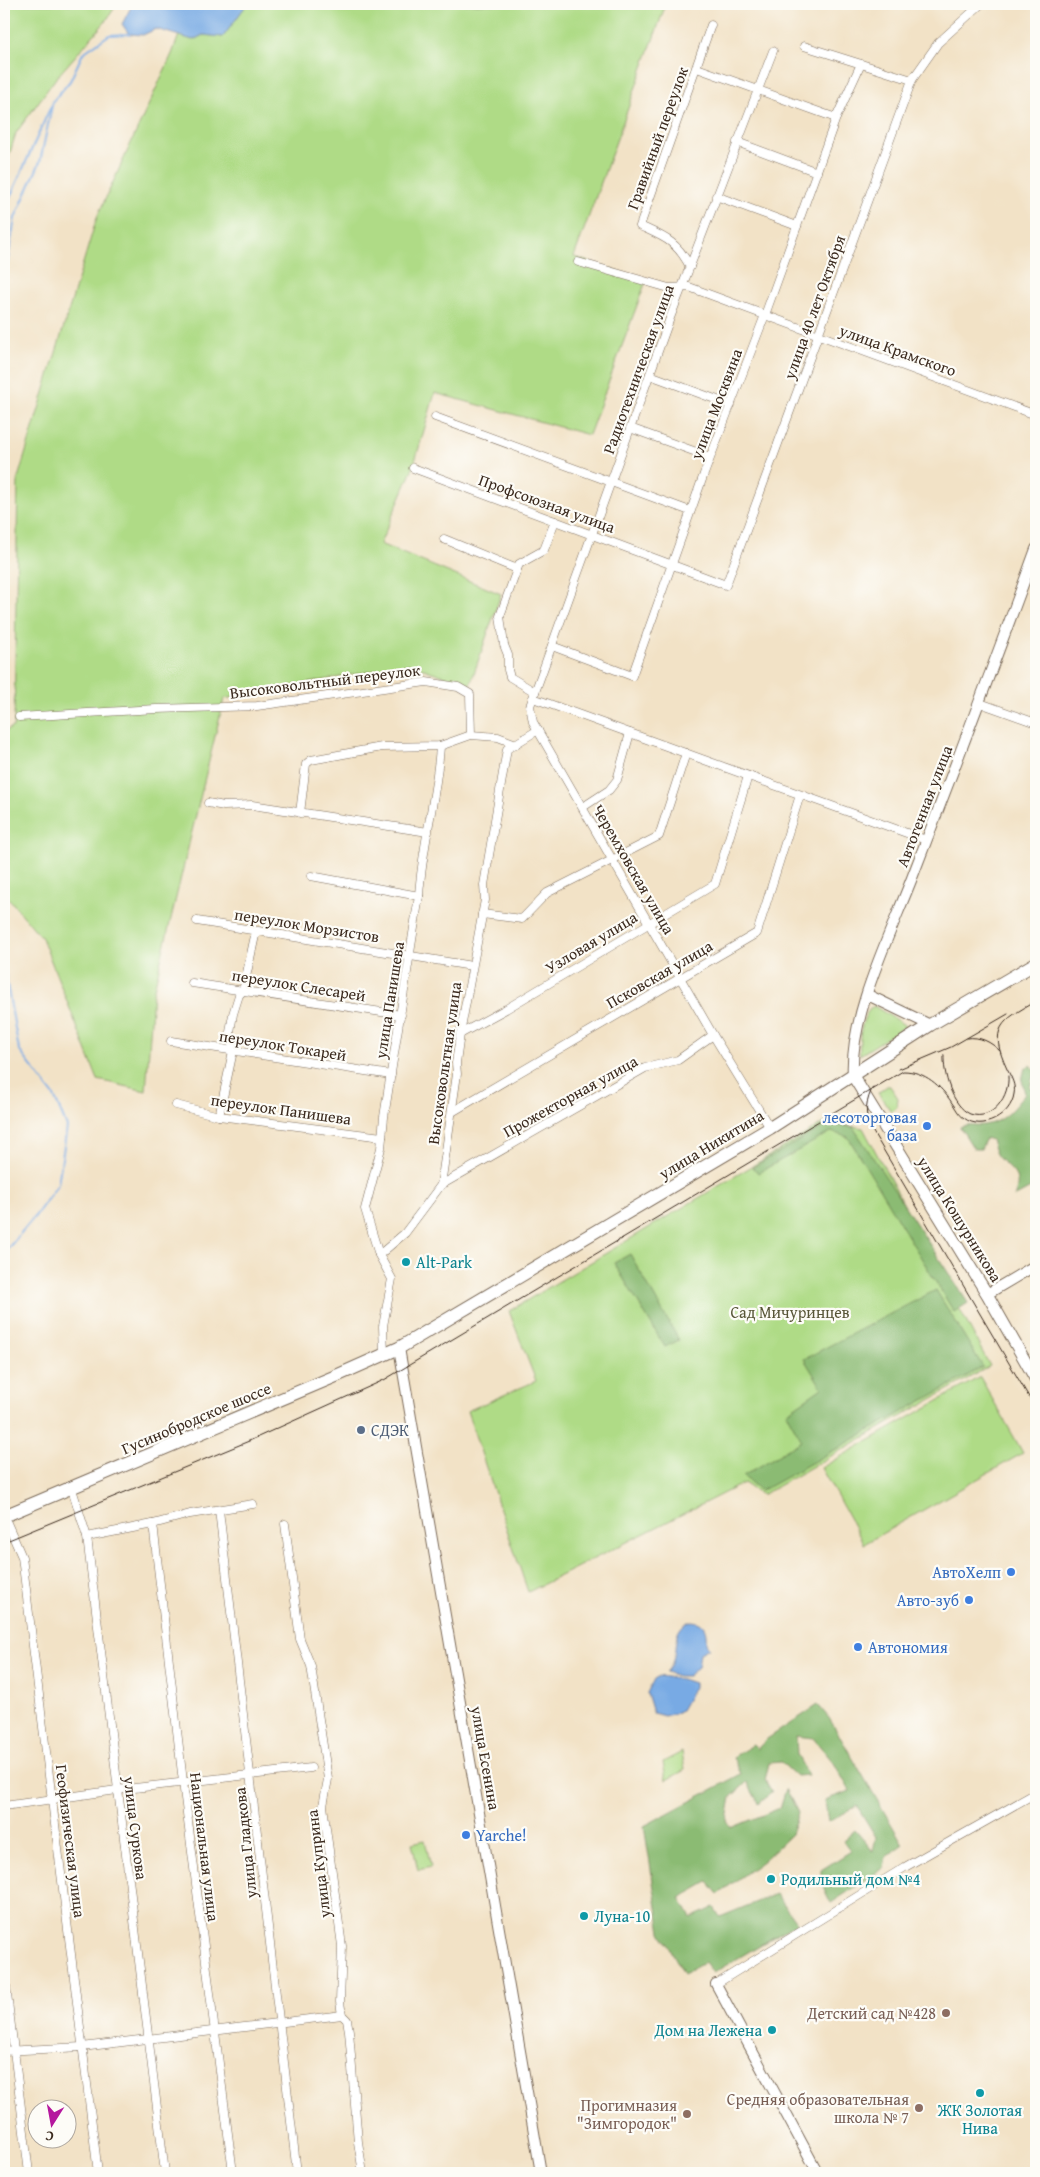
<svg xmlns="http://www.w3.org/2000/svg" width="1040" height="2177" viewBox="0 0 1040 2177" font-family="'Gentium Book Plus',serif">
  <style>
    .green { fill: #afdb86; stroke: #758252 }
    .forest { fill: #8bbb73; stroke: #637248 }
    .water { fill: #78aae4; stroke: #5a6a81 }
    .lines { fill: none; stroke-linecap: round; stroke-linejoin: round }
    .stream { stroke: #78aae4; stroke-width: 2 }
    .minor-casing { stroke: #7b6a59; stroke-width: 9 }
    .tertiary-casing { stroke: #7b6a59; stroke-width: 12 }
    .secondary-casing { stroke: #7b6a59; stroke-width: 13 }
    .primary-casing { stroke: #7b6a59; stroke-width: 14 }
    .minor { stroke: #fff; stroke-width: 8 }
    .tertiary { stroke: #fff; stroke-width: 10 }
    .secondary { stroke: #fff; stroke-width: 11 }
    .primary { stroke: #fff; stroke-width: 12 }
    .tram { stroke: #3b2a1e; stroke-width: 1 }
    .shop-dot { fill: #3f7fe0; stroke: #fdfcf7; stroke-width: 2 }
    .culture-dot { fill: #0f9aa8; stroke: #fdfcf7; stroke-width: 2 }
    .service-dot { fill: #5c6f8a; stroke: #fdfcf7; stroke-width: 2 }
    .education-dot { fill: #8d6e63; stroke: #fdfcf7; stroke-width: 2 }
    .labels { text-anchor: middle; stroke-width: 4.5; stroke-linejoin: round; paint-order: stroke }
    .street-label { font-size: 16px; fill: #3b2a1e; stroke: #fdfcf7 }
    .shop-label { font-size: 16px; fill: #366cbe; stroke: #fdfcf7; text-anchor: end }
    .culture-label { font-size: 16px; fill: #0d838f; stroke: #fdfcf7; text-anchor: start }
    .park-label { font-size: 16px; fill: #585638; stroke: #fdfcf7 }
    .service-label { font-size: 16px; fill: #4e5e75; stroke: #fdfcf7; text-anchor: start }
    .education-label { font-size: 16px; fill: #785e54; stroke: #fdfcf7; text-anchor: end }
  </style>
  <rect width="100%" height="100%" fill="#fdfcf7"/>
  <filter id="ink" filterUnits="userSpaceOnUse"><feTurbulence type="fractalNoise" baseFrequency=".02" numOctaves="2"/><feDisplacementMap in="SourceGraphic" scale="10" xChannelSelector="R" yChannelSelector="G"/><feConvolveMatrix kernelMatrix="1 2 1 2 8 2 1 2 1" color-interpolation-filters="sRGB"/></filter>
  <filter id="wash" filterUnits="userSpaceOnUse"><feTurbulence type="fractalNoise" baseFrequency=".0096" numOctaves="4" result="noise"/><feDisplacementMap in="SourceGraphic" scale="20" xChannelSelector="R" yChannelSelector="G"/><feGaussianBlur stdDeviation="1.12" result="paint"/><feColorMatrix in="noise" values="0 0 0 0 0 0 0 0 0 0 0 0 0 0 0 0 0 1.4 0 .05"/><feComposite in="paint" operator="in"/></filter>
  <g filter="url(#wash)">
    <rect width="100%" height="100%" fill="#f2e2c6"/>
    <!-- green -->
    <g class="green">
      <polygon points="4,4 117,4 106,21 56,78 16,133 4,172"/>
      <polygon points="247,4 666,4 574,257 646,281 589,435 435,393 413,468 380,544 501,594 470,685 409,664 224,699 153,993 146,1091 98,1080 42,938 4,893 4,732 14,726 18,478 97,217 172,54 179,35 193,40 203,35 223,37"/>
      <path d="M874 1006 906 1026 860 1055C859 1040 860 1015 874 1006Z"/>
      <polygon points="887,1086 890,1086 898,1098 897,1106 891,1111 878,1093"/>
      <polygon points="826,1122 863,1128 990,1366 762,1495 744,1483 528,1592 467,1411 536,1381 509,1311"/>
      <polygon points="980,1377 1023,1453 864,1544 821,1468"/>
      <polygon points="682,1752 685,1770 666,1780 663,1762"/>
      <polygon points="425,1840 431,1867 418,1870 412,1843"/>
    </g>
    <!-- forest -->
    <g class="forest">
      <path d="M1031 1065 1036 1072 1032 1079 1030 1088 1036 1089V1185L1014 1197C1024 1173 1009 1170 997 1156 994 1151 993 1145 991 1140L986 1138 981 1149H974L960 1127C968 1123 975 1126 984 1125 1004 1122 1013 1108 1025 1094L1022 1080 1025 1068Z"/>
      <polygon points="828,1124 853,1127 968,1303 954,1312 848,1137 831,1132 758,1173 753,1167"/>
      <polygon points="630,1254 679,1340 665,1347 614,1263"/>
      <polygon points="936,1290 983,1367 761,1491 743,1476 802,1441 786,1413 822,1388 804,1359"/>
      <polygon points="818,1705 829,1718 903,1844 886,1857 884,1868 831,1903 821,1883 821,1870 851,1851 843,1841 855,1830 873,1851 876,1837 857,1806 828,1822 825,1800 850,1791 834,1763 813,1738 796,1736 797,1755 808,1775 796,1776 781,1762 769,1763 765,1780 772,1792 759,1804 747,1782 731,1797 727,1820 731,1828 780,1808 786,1789 798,1813 791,1834 764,1860 718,1894 708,1882 680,1898 691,1918 714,1907 720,1917 776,1894 797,1923 713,1973 705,1962 684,1974 661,1932 644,1826 741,1774 733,1757 753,1745 757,1749 767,1739"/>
    </g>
    <!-- water -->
    <g class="water">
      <polygon points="130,4 247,4 223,37 203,35 193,40 156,29 143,35 129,34 122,24 131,7"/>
      <path d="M690 1621C705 1621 707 1630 706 1643L709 1648 700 1653 698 1667 688 1676H678L666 1672C682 1658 667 1631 690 1621Z"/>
      <polygon points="659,1676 682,1679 694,1683 694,1687 680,1712 664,1716 653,1713 647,1693 654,1679"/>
    </g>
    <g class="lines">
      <!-- stream -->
      <g class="stream">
        <polyline points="4,211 51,106"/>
        <polyline points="4,282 15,218 40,162 53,101 70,81 83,53 109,35 129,34"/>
        <polyline points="4,968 19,1050 54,1096 67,1127 58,1184 36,1215 4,1253"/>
      </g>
    </g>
  </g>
  <g filter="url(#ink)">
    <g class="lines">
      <!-- minor casing -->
      <g class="minor-casing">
        <g id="minor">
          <polyline points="804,46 912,80"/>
          <polyline points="697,68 836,118"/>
          <polyline points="737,142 817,172"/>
          <polyline points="716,196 797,226"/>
          <polyline points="578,262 669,288 689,287 1036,415"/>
          <path d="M690 267C677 241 664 237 640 226L711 25"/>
          <polyline points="650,375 731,405"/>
          <polyline points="435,417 690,511"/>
          <polyline points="630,428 710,457"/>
          <polyline points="413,468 726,585 912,80 938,43 981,4"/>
          <polyline points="444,539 517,569"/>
          <polyline points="552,646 632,676 704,474 765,315 836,118 861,64"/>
          <polyline points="535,692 510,677 508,670 508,655 504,645 500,616 519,564 544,550 555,521"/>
          <polyline points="533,698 926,840"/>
          <polyline points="980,703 1036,723"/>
          <polyline points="19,717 156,709 257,706 426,682 458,687 470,694 471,735"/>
          <polyline points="208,803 224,806 252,805 428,832"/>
          <polyline points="583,807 609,790 617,780 630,733"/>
          <polyline points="300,813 306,764 311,760 382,747 440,746 471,735 498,737 516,744"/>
          <polyline points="311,876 419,896"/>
          <polyline points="482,914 522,919 547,893 659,836 686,753"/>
          <polyline points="197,921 472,966"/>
          <polyline points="192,983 401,1015"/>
          <polyline points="460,1034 506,1009 715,884 748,776"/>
          <polyline points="171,1041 391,1075"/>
          <polyline points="176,1105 219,1116 382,1137"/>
          <polyline points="452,1112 757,933 800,795"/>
          <polyline points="219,1116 233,1051 230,1032 233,1014 239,995 243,991 256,931"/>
          <polyline points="770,1128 713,1035 533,722 530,706 670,318 773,51"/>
          <polyline points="441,1185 645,1068 678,1060 713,1035"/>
          <path d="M379 1255 365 1209 381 1148 384 1117 419 896C422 845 437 796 440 746"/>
          <polyline points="384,1355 383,1326 392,1279 379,1255 405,1233 441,1185 457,1074 456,1063 460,1034 485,900 484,885 507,749 538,730"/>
          <polyline points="72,1489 87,1537 165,2173"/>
          <polyline points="219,1510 297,2173"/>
          <polyline points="4,1516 22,1557 98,2173"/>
          <polyline points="153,1524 183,1782 233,2173"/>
          <polyline points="285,1524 300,1639 311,1666 328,1779 323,1806 342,1946 340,2002 342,2015 347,2020 349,2031 358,2142 363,2173"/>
          <polyline points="87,1537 153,1524 190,1514 253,1504"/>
          <polyline points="4,1806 117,1790 311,1768"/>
          <polyline points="4,1969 29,2173"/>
          <polyline points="716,1984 905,1867 1036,1793"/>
          <polyline points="4,2051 82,2047 342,2015"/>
        </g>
      </g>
      <!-- tertiary casing -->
      <g class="tertiary-casing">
        <g id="tertiary">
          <polyline points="868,995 930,1025"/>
          <path d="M853 1076C849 1016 890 935 912 878 954 769 996 659 1036 549"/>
          <polyline points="987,1294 1036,1265"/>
          <polyline points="399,1348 541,2173"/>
          <polyline points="716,1984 818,2173"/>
        </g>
      </g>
      <!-- secondary casing -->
      <g class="secondary-casing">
        <polyline id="secondary" points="853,1076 987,1294 1036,1380"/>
      </g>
      <!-- primary casing -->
      <g class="primary-casing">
        <polyline id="primary" points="4,1516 336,1376 399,1348 770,1128 930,1025 1036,963"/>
      </g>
      <!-- minor -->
      <use href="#minor" class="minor"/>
      <!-- tertiary -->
      <use href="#tertiary" class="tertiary"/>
      <!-- secondary -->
      <use href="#secondary" class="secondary"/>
      <!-- primary -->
      <use href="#primary" class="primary"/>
      <!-- tram -->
      <g class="tram">
        <path d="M967 1038C980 1036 991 1042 1000 1051"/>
        <path d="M944 1055C943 1073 952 1106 970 1114 993 1122 1010 1095 1008 1076"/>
        <polyline points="899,1069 951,1047 1008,1014"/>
        <path d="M873 1087C866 1100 864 1114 870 1127L1036 1409"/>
        <polyline points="830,1115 852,1116 870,1124"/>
        <path d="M4 1542 249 1441 384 1380 903 1071C925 1071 941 1086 952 1103 956 1108 958 1114 964 1118 982 1132 1011 1116 1014 1094 1016 1085 1011 1077 1007 1069 988 1028 1001 1021 1036 1001"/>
      </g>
    </g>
  </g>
  <!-- markers -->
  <g class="shop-dot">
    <circle cx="927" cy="1126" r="5"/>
    <circle cx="1011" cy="1572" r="5"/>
    <circle cx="969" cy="1600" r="5"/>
    <circle cx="858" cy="1647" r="5"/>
    <circle cx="466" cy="1835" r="5"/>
  </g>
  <g class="culture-dot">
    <circle cx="406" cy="1262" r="5"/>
    <circle cx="771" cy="1879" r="5"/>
    <circle cx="584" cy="1916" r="5"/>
    <circle cx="772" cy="2030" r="5"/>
    <circle cx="980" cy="2093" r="5"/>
  </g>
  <circle class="service-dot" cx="361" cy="1430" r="5"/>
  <g class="education-dot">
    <circle cx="946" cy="2013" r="5"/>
    <circle cx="919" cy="2108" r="5"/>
    <circle cx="687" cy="2114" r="5"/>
  </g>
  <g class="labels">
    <!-- street labels -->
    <g class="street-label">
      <text transform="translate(657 138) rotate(-70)" y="6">Гравийный переулок</text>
      <text transform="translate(814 307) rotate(-70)" y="6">улица 40 лет Октября</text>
      <text transform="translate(898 350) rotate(20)" y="6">улица Крамского</text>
      <text transform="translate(638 369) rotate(-70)" y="6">Радиотехническая улица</text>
      <text transform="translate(716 404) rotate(-69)" y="6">улица Москвина</text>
      <text transform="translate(547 503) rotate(20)" y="6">Профсоюзная улица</text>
      <text transform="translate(325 681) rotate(-7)" y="6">Высоковольтный переулок</text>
      <text transform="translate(924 806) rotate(-69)" y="6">Автогенная улица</text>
      <text transform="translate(634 869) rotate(60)" y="6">Черемховская улица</text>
      <text transform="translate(307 925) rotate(9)" y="6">переулок Морзистов</text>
      <text transform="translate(591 942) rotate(-31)" y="6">Узловая улица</text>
      <text transform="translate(659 974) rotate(-30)" y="6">Псковская улица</text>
      <text transform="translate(299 985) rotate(9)" y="6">переулок Слесарей</text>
      <text transform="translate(389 1000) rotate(-81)" y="6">улица Панишева</text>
      <text transform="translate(283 1045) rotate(9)" y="6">переулок Токарей</text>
      <text transform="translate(444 1063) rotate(-82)" y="6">Высоковольтная улица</text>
      <text transform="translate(570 1096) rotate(-29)" y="6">Прожекторная улица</text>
      <text transform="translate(281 1109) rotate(8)" y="6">переулок Панишева</text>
      <text transform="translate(711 1144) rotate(-31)" y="6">улица Никитина</text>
      <text transform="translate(960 1219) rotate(58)" y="6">улица Кошурникова</text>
      <text transform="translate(196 1418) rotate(-23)" y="6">Гусинобродское шоссе</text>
      <text transform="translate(486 1758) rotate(80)" y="6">улица Есенина</text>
      <text transform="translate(136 1828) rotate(83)" y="6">улица Суркова</text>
      <text transform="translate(71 1841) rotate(83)" y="6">Геофизическая улица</text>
      <text transform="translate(245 1843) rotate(-96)" y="6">улица Гладкова</text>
      <text transform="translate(205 1847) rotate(83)" y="6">Национальная улица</text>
      <text transform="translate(318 1864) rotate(-97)" y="6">улица Куприна</text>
    </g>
    <!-- shop labels -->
    <g class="shop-label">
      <text x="917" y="1123">лесоторговая<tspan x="917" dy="18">база</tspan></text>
      <text x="1001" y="1578">АвтоХелп</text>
      <text x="959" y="1606">Авто-зуб</text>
      <text x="868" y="1653" text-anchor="start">Автономия</text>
      <text x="476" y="1841" text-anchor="start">Yarche!</text>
    </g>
    <!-- culture labels -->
    <g class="culture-label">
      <text x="416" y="1268">Alt-Park</text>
      <text x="781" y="1885">Родильный дом №4</text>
      <text x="594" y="1922">Луна-10</text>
      <text x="762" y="2036" text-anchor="end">Дом на Лежена</text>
      <text x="980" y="2116" text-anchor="middle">ЖК Золотая<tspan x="980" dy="18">Нива</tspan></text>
    </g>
    <!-- park labels -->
    <g class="park-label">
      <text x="790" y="1318">Сад Мичуринцев</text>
    </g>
    <!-- service labels -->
    <g class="service-label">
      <text x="371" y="1436">СДЭК</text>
    </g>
    <!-- education labels -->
    <g class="education-label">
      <text x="936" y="2019">Детский сад №428</text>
      <text x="909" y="2105">Средняя образовательная<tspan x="909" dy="18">школа № 7</tspan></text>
      <text x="677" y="2111">Прогимназия<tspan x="677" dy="18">"Зимгородок"</tspan></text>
    </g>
  </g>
  <!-- margin -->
  <rect width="1040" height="2177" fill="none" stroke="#fdfcf7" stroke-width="20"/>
  <!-- north arrow -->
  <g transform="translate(52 2124) rotate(191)"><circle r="24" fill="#fdfcf7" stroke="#afa8a0"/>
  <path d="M0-4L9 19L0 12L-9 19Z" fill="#b5179e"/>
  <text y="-8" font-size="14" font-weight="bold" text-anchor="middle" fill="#3b2a1e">С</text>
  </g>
</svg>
